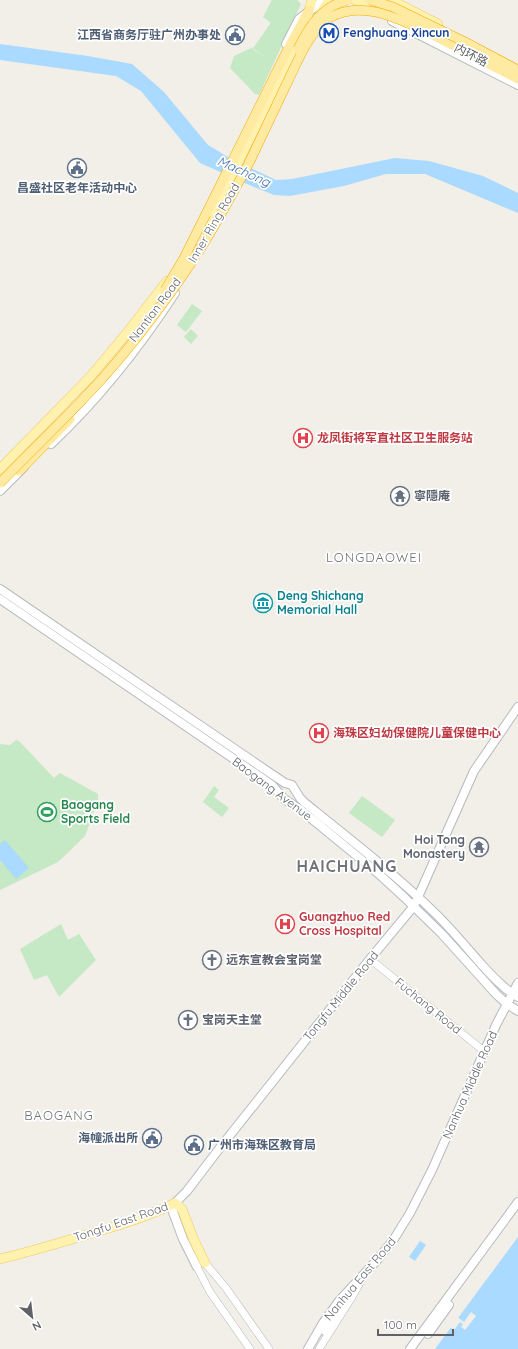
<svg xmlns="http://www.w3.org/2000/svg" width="518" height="1349" viewBox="0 0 518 1349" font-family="Quicksand,'Noto Sans SC',sans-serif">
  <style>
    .green { fill: #c5e8c5 }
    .water { fill: #aadaff }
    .pier { fill: #f1efe8 }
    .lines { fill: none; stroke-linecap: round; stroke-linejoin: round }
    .tertiary-casing { stroke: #b5b8bc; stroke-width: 8 }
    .secondary-casing { stroke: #b6babf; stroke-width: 10 }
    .primary-casing { stroke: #f2c960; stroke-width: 10 }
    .trunk-casing { stroke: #f9ab00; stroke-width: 10 }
    .tertiary { stroke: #fff; stroke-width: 7 }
    .secondary { stroke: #fff; stroke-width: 8 }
    .primary { stroke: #fff2af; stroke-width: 9 }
    .trunk { stroke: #feeaa1; stroke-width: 9 }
    .trunk-bridge-casing { stroke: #f9ab00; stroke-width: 10; stroke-linecap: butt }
    .trunk-bridge { stroke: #feeaa1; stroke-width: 9 }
    .labels { text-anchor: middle; stroke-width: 3.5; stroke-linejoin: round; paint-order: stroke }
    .transit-label { font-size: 12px; font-weight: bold; fill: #164399; stroke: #fff; text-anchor: start }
    .service-label { font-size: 12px; font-weight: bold; fill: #4e5e75; stroke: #fff; text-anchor: end }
    .street-label { font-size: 12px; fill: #5f6368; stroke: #fff }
    .health-label { font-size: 12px; font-weight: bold; fill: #be3a42; stroke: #fff; text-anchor: start }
    .worship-label { font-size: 12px; font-weight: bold; fill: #5b616d; stroke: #fff; text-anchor: start }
    .culture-label { font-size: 12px; font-weight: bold; fill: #0d838f; stroke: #fff; text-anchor: start }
    .leisure-label { font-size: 12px; font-weight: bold; fill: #27864d; stroke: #fff; text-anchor: start }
    .water-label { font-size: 13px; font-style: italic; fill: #4174aa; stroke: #fff }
    .neighbourhood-label { font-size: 13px; letter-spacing: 1px; fill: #70757a; stroke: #fff }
    .district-label { font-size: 16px; font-weight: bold; letter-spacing: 1px; fill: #70757a; stroke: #fff }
  </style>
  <rect width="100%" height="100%" fill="#f1efe8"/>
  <!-- green -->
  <g class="green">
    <polygon points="272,0 297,0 301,4 259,95 255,94 230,68 234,56 251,48 271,61 252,48 254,47 270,24 270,22 263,17"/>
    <polygon points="192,304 202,311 186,332 177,325"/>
    <polygon points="191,329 198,336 191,344 184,337"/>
    <polygon points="16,740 19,741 54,778 60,773 98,794 98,800 85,836 58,862 0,890 0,744 10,745"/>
    <polygon points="214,786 219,790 214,797 229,808 222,817 203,802"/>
    <polygon points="362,796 395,820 382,837 349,813"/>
    <polygon points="61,924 68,940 79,934 96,960 59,997 47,975 34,980 20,949"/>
  </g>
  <!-- water -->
  <g class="water">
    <polygon points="0,44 88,56 132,64 164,92 208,145 228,157 276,180 292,179 395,158 429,161 483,176 518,193 518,213 425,174 386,174 344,186 290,196 274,195 254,187 200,163 141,91 116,76 0,60"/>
    <polygon points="5,840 29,868 16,879 0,860 0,844"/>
    <polygon points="518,1237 518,1349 435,1349"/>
    <polygon points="420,1241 426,1245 415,1261 409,1257"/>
  </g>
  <!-- pier -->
  <polygon class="pier" points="471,1312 476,1316 465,1330 461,1327 463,1324 460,1322 454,1330 449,1326 456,1316 464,1322"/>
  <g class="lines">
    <!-- tertiary casing -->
    <g class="tertiary-casing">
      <g id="tertiary">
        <polyline points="370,959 485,1052"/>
        <polyline points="205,1263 226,1288 269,1349"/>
        <polyline points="197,1267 210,1292 250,1349"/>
        <polyline points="319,1349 352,1297 362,1279"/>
      </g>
    </g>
    <!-- secondary casing -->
    <g class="secondary-casing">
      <g id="secondary">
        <polyline points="392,21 518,85"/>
        <polyline points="286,44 299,19 324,0"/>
        <path d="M51 444C99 399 139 348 175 293"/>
        <polyline points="0,491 24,467"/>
        <path d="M0 589 270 773 285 783 292 785 300 798 305 803C350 839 396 875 437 915 453 931 467 948 482 965 493 977 504 989 518 997"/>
        <polyline points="0,599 272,785 284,799 298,808 317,823 380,875 405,898 442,934 496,994 507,1004 518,1011"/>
        <polyline points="197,1267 183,1239 173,1212 175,1203 187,1191 219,1149 370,959 414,906 474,771 518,707"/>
        <polyline points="325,1331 335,1315"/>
        <polyline points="428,1334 449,1305"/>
        <polyline points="308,1349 323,1323 339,1301 378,1259 394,1239 410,1213 432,1170 496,1025 518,983"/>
        <polyline points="410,1349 518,1202"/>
      </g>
    </g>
    <!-- primary casing -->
    <g class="primary-casing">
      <g id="primary">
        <polyline points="355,0 381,12"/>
        <polyline points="391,0 438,24"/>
        <polyline points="320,14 329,0"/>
        <polyline points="307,18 312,0"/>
        <polyline points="201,233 224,191 299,39"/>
        <polyline points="0,469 91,376 126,334 167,281"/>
        <path d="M0 1259C37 1250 73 1239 109 1228 132 1221 154 1214 175 1203L182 1209 193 1238 205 1263"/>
      </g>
    </g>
    <!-- trunk casing -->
    <g class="trunk-casing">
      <g id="trunk">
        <polyline points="425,31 518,79"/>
        <polyline points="465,42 518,70"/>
        <polyline points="206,214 288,49 309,10"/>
        <polyline points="19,471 70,419"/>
      </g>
    </g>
    <!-- tertiary -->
    <use href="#tertiary" class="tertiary"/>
    <!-- secondary -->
    <use href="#secondary" class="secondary"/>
    <!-- primary -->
    <use href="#primary" class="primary"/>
    <!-- trunk -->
    <use href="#trunk" class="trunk"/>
    <!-- trunk-bridge casing -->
    <g class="trunk-bridge-casing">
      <g id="trunk-bridge">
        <polyline points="370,0 393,7 465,42"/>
        <path d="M298 49C309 26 322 6 348 0"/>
        <polyline points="165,290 184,258 206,214"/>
        <path d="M0 483C33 449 68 416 100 381 136 341 169 297 199 251 217 223 233 193 249 163 262 136 274 110 287 83 298 61 308 33 329 18 361 0 395 17 425 31"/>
      </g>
    </g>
    <!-- trunk-bridge -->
    <use href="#trunk-bridge" class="trunk-bridge"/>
  </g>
  <!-- icons -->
  <defs>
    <g id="metro-ring" transform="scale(1)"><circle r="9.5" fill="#fff" stroke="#1a4fb4" stroke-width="1.5"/><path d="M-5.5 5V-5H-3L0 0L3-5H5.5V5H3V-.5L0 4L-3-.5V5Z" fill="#1a4fb4"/></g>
    <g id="civic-ring" transform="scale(1)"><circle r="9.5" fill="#fff" stroke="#5c6f8a" stroke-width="1.5"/><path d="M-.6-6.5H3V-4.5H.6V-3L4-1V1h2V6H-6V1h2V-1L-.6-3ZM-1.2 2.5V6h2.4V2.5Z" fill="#5c6f8a"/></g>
    <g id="hospital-ring" transform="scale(1)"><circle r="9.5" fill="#fff" stroke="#e0444e" stroke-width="1.5"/><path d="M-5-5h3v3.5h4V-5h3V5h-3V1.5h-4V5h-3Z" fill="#e0444e"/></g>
    <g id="temple-ring" transform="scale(1)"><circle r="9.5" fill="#fff" stroke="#6b7280" stroke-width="1.5"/><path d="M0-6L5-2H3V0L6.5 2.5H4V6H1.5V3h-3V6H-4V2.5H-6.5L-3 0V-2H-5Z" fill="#6b7280"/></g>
    <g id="museum-ring" transform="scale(1)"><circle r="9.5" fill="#fff" stroke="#0f9aa8" stroke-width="1.5"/><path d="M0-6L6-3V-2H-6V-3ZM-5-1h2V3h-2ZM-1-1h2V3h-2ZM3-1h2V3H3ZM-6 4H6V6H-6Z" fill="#0f9aa8"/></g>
    <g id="stadium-ring" transform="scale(1)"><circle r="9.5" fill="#fff" stroke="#2e9e5b" stroke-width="1.5"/><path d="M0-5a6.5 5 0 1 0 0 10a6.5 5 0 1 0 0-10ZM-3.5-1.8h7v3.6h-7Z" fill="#2e9e5b"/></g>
    <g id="church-ring" transform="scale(1)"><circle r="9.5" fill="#fff" stroke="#6b7280" stroke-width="1.5"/><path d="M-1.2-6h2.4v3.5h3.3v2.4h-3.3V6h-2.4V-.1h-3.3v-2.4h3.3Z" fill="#6b7280"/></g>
  </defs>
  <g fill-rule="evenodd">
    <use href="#metro-ring" x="329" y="33"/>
    <use href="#civic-ring" x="235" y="35"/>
    <use href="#civic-ring" x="77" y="168"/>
    <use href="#hospital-ring" x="303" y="438"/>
    <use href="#temple-ring" x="400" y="496"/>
    <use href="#museum-ring" x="263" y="603"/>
    <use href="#hospital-ring" x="319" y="733"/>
    <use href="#stadium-ring" x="47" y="812"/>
    <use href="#temple-ring" x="479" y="847"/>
    <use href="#hospital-ring" x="285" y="924"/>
    <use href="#church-ring" x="212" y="960"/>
    <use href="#church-ring" x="188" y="1020"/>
    <use href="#civic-ring" x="152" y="1138"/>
    <use href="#civic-ring" x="194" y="1145"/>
  </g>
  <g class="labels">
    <!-- transit labels -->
    <g class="transit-label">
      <text x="343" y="37">Fenghuang Xincun</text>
    </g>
    <!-- service labels -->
    <g class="service-label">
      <text x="221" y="39">江西省商务厅驻广州办事处</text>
      <text x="77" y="192" text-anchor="middle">昌盛社区老年活动中心</text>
      <text x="138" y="1142">海幢派出所</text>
      <text x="208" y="1149" text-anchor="start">广州市海珠区教育局</text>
    </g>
    <!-- street labels -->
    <g class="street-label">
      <text transform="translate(471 55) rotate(27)" y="4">内环路</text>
      <text transform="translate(214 223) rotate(-60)" y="4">Inner Ring Road</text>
      <text transform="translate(155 310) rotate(-53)" y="4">Nantian Road</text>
      <text transform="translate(272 789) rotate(37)" y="4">Baogang Avenue</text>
      <text transform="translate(341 996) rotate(-51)" y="4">Tongfu Middle Road</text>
      <text transform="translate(428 1006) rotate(39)" y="4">Fuchang Road</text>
      <text transform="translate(470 1085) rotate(-66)" y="4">Nanhua Middle Road</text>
      <text transform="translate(121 1222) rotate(-19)" y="4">Tongfu East Road</text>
      <text transform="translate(360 1279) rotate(-50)" y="4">Nanhua East Road</text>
    </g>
    <!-- health labels -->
    <g class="health-label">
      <text x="317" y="442">龙凤街将军直社区卫生服务站</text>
      <text x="333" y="737">海珠区妇幼保健院儿童保健中心</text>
      <text x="299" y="921">Guangzhuo Red<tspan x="299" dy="14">Cross Hospital</tspan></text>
    </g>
    <!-- worship labels -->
    <g class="worship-label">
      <text x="414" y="500">寧隱庵</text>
      <text x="465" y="844" text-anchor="end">Hoi Tong<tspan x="465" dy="14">Monastery</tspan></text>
      <text x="226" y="964">远东宣教会宝岗堂</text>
      <text x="202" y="1024">宝岗天主堂</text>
    </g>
    <!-- culture labels -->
    <g class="culture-label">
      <text x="277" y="600">Deng Shichang<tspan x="277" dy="14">Memorial Hall</tspan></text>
    </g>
    <!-- leisure labels -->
    <g class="leisure-label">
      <text x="61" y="809">Baogang<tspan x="61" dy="14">Sports Field</tspan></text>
    </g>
    <!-- water labels -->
    <g class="water-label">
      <text transform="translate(244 171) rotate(24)" y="5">Machong</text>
    </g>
    <!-- neighbourhood labels -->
    <g class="neighbourhood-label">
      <text x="374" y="562">LONGDAOWEI</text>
      <text x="59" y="1120">BAOGANG</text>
    </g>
    <!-- district labels -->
    <g class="district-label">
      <text x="347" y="872">HAICHUANG</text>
    </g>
  </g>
  <!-- north arrow -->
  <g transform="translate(32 1317) rotate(152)" stroke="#ffffff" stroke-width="3" paint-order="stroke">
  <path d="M0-3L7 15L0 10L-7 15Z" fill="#5f6368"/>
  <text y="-6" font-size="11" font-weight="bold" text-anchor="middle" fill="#5f6368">N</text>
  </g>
  <!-- scale -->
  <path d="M378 1329v6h75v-6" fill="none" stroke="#5f6368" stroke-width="2"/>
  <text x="384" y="1329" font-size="12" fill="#5f6368" stroke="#ffffff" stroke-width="3" paint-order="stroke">100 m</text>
</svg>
